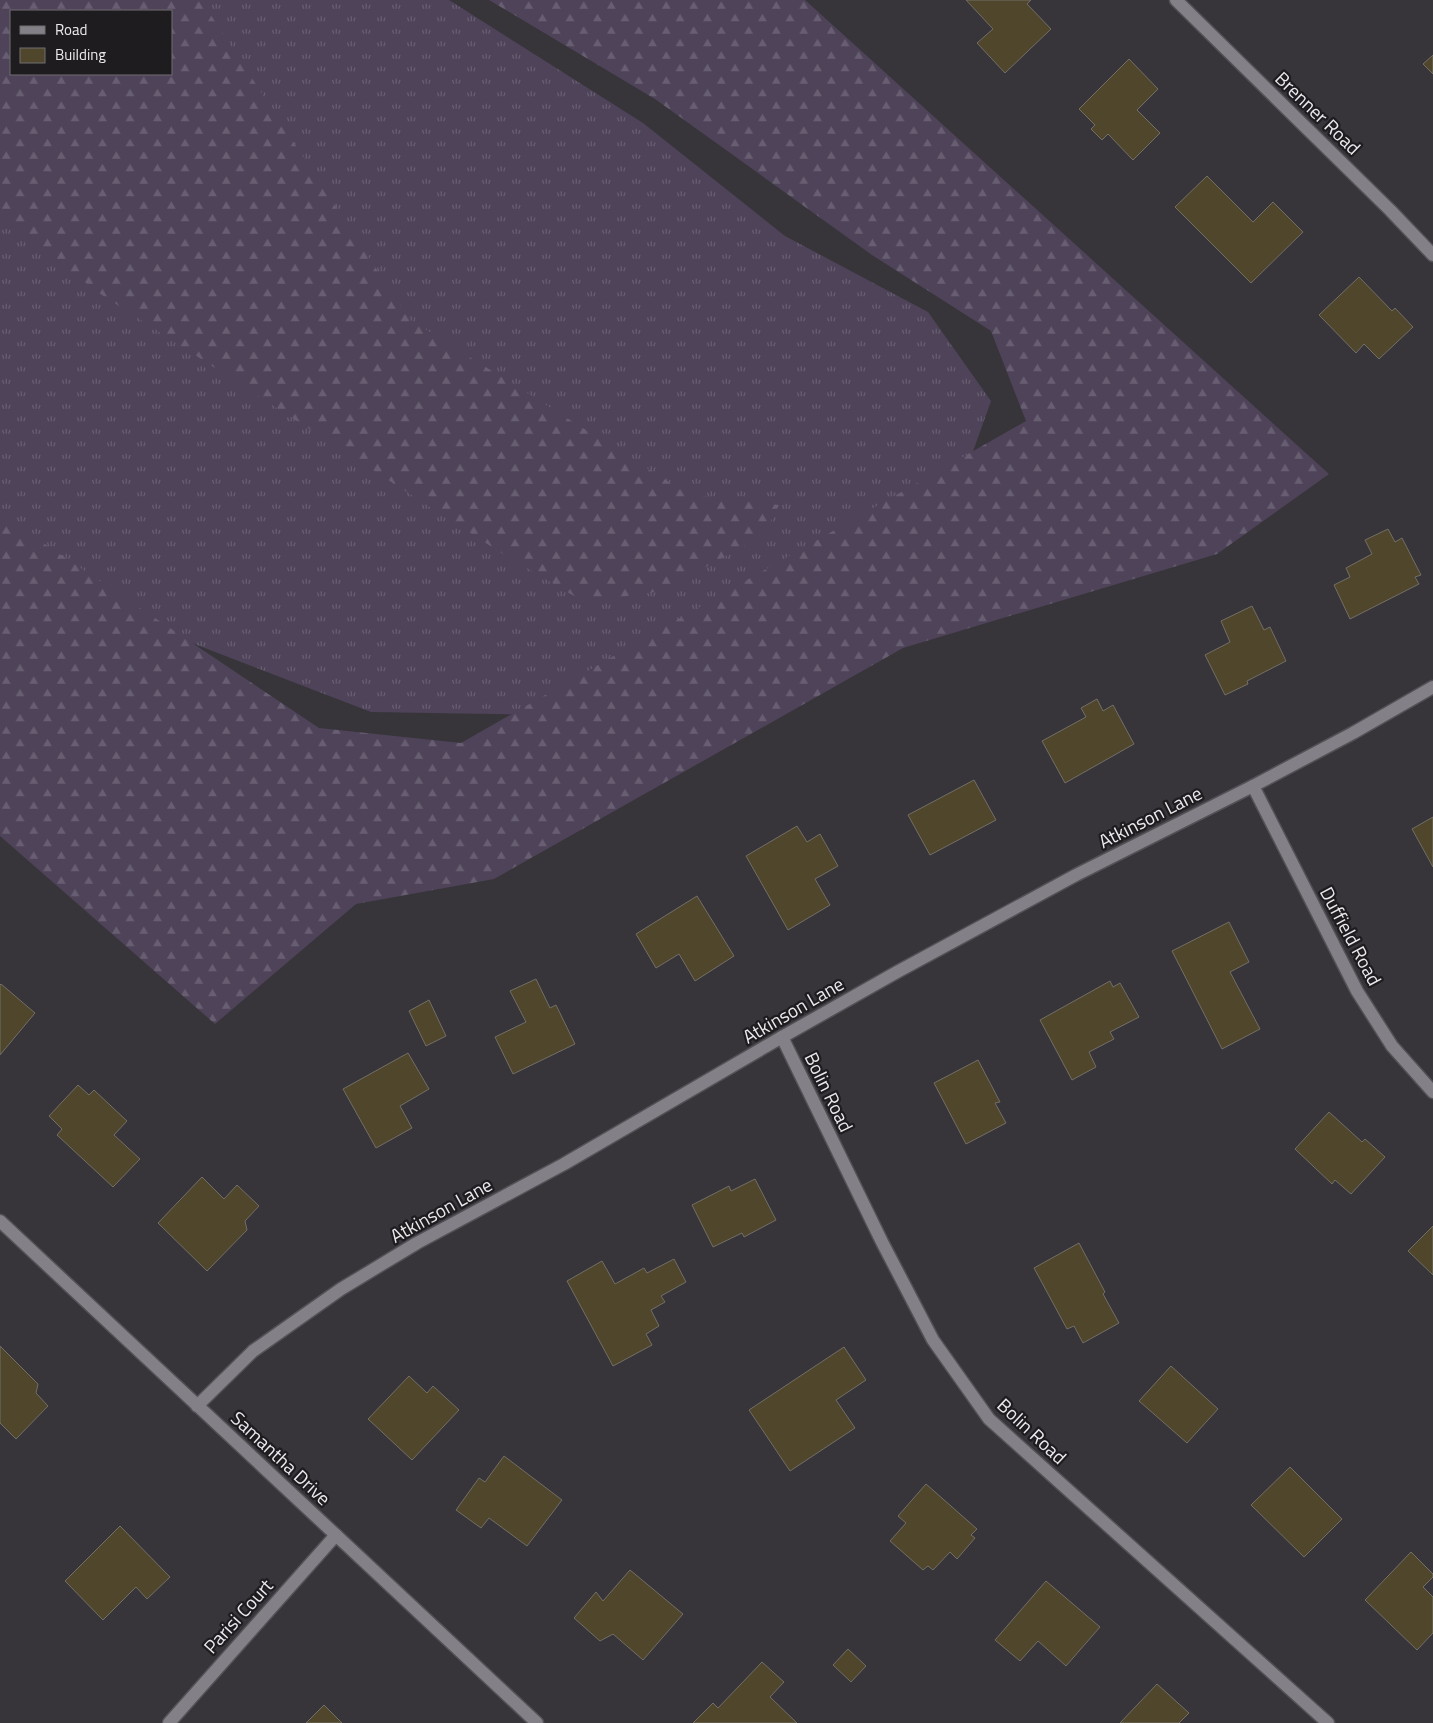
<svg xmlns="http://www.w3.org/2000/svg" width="1433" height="1723" viewBox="0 0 1433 1723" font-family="'Titillium Web',sans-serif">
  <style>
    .grass { fill: url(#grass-tufts); fill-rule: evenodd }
    .forest { fill: url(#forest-firs); fill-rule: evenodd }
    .building { fill: #4f462c; stroke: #726f67 }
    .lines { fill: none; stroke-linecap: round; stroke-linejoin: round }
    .minor-casing { stroke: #535156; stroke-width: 15 }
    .minor { stroke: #848088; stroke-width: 12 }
    .labels { text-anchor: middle; stroke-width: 4.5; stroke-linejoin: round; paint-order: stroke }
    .street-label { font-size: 19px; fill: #ebe9ed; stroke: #1e1c1f }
  </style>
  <defs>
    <pattern id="grass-tufts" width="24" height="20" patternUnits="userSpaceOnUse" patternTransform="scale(1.25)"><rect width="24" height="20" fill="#4e4359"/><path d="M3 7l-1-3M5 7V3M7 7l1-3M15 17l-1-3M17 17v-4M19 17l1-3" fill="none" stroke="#685e71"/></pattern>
    <pattern id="forest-firs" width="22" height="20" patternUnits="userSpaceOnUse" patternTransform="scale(1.25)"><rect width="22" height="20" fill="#4e4359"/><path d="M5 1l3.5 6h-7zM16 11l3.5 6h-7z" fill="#685e71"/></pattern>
  </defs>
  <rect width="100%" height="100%" fill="#37343a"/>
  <!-- grass -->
  <path class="grass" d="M0 0H449L643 123 785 236 928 312 991 401 956 499 620 716 371 712 101 608 0 551ZM11 11H171V74H11Z"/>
  <!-- forest -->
  <g class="forest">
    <path d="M0 0H201L409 319 688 494 779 505 764 535 662 591 584 602 495 549 99 293 0 218ZM171 11V74H11V11Z"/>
    <polygon points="489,0 805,0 1329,474 1217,554 903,648 494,879 356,904 215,1024 0,836 0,514 319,728 461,743 1026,421 991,331 872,255 655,99"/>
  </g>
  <!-- building -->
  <g class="building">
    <polygon points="966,0 1031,0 1027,4 1051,29 1005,73 977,43 993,29"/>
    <polygon points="1433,55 1433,74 1423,64"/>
    <polygon points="1129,59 1158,89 1137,110 1160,133 1133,160 1108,134 1102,140 1091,129 1095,125 1079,109"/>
    <polygon points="1207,176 1253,222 1273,202 1303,232 1251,283 1175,207"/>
    <polygon points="1359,277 1392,311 1395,308 1413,327 1379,359 1364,344 1356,353 1319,315"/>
    <polygon points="1388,529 1395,542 1402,538 1421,575 1415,577 1419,584 1350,619 1334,585 1350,577 1346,568 1372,554 1365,540"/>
    <polygon points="1252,606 1264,630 1270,627 1286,661 1247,681 1248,684 1225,695 1205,655 1230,642 1221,621"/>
    <polygon points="1097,699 1103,711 1113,705 1134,744 1065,783 1042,741 1086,717 1081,708"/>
    <polygon points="974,780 996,820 930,855 908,815"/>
    <polygon points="1433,817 1433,867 1412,829"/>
    <polygon points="797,826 807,842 820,834 838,866 815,879 830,905 788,930 746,856"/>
    <polygon points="697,896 734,956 695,981 679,954 656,968 636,934"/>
    <polygon points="1229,922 1249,962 1230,972 1260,1029 1222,1049 1172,951"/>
    <polygon points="536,979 550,1008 556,1005 575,1044 513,1074 495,1037 526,1022 510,991"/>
    <polygon points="1110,981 1113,987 1120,983 1139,1017 1110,1032 1114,1039 1089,1052 1096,1067 1072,1080 1040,1020"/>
    <polygon points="1,984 35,1013 0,1055 0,985"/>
    <polygon points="429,1000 446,1036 426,1046 409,1011"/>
    <polygon points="408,1053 429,1089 400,1106 412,1128 376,1148 343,1089"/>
    <polygon points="978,1060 1000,1102 995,1103 1006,1123 966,1144 934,1083"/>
    <polygon points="78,1085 89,1095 94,1090 127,1121 114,1135 140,1159 113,1187 57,1135 62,1129 49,1116"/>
    <polygon points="1329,1112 1362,1142 1365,1139 1385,1157 1351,1194 1335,1180 1332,1184 1295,1149"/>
    <polygon points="202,1177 224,1199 237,1185 259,1206 245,1221 247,1230 207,1271 158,1223"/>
    <polygon points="755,1179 776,1220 744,1237 742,1233 713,1247 692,1205 729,1186 731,1191"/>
    <polygon points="1433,1226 1433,1275 1408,1251"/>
    <polygon points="1079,1243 1105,1292 1103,1294 1119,1323 1083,1343 1074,1326 1067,1329 1034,1268"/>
    <polygon points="674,1259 686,1282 661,1296 665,1302 651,1310 659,1326 646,1334 652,1345 613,1366 567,1281 602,1261 615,1284 644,1268 647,1273"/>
    <polygon points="0,1346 38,1384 36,1393 48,1406 16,1439 0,1423"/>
    <polygon points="844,1347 866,1380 836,1400 855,1428 790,1471 749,1410"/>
    <polygon points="1171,1366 1218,1409 1187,1443 1139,1401"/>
    <polygon points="409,1376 427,1393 433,1386 459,1410 412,1460 368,1419"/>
    <polygon points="504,1456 562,1500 527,1546 489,1518 481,1528 456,1510 479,1478 485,1482"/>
    <polygon points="1290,1467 1342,1519 1304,1557 1251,1505"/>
    <polygon points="926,1484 977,1529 971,1535 975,1538 957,1559 950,1552 933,1570 928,1566 923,1570 890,1541 906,1523 898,1516"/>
    <polygon points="120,1526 170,1577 147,1599 136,1587 103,1620 65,1581"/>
    <polygon points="1411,1552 1433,1574 1433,1577 1423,1587 1433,1597 1433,1633 1417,1650 1365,1600"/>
    <polygon points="630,1570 683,1614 643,1660 613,1634 600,1641 574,1618 596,1592 603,1601"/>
    <polygon points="1046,1581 1100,1627 1066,1666 1038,1641 1020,1661 995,1640"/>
    <polygon points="848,1649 866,1666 851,1682 833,1665"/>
    <polygon points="762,1662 784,1682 770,1697 797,1723 693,1723 713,1703 718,1708"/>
    <polygon points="1157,1684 1189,1713 1179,1723 1120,1723"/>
    <polygon points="324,1705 342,1723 306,1723"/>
  </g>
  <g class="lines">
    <!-- minor casing -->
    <g class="minor-casing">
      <g id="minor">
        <polyline points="1176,0 1390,210 1433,255"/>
        <polyline points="1253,786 1357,991 1392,1046 1433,1092"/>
        <polyline points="782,1037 882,1242 933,1340 989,1419 1328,1723"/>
        <polyline points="0,1221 537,1723"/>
        <polyline points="197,1406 253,1351 341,1289 417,1243 564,1164 782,1037 897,972 1076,875 1253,786 1353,733 1433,687"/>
        <polyline points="169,1723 336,1535"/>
      </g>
    </g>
    <!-- minor -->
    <use href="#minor" class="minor"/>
  </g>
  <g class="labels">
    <!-- street labels -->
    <g class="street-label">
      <text transform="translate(1318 113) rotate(44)" y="7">Brenner Road</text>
      <text transform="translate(1150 817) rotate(-27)" y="7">Atkinson Lane</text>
      <text transform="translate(1351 936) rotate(62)" y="7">Duffield Road</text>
      <text transform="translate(793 1010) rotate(-30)" y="7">Atkinson Lane</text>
      <text transform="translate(829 1092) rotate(64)" y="7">Bolin Road</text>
      <text transform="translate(441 1210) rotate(-29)" y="7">Atkinson Lane</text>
      <text transform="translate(1032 1431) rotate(43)" y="7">Bolin Road</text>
      <text transform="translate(281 1458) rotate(43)" y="7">Samantha Drive</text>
      <text transform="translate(238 1616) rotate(-48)" y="7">Parisi Court</text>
    </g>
  </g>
  <!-- legend -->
  <rect x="10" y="10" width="162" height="65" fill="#1e1c1f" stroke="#706e71"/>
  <rect x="20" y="26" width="25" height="8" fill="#848088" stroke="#706e71"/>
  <text x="55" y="35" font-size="15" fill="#ebe9ed">Road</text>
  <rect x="20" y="48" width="25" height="15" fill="#4f462c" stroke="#706e71"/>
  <text x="55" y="60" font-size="15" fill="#ebe9ed">Building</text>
</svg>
